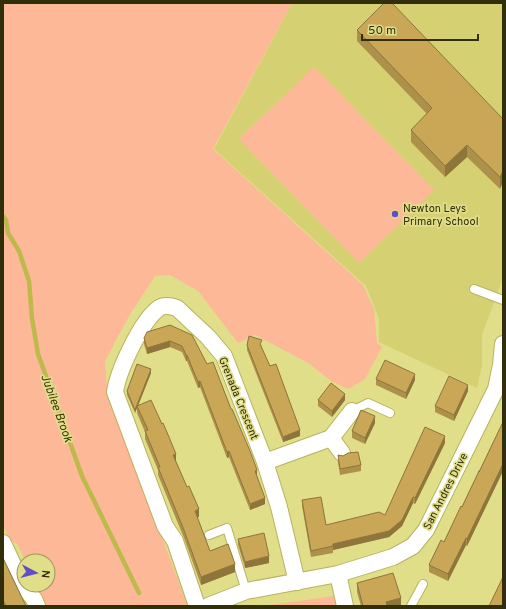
<svg xmlns="http://www.w3.org/2000/svg" width="506" height="609" viewBox="0 0 506 609" font-family="Overpass,sans-serif">
  <style>
    .built { fill: #d5d173 }
    .green { fill: #fdb897 }
    .lines { fill: none; stroke-linecap: round; stroke-linejoin: round }
    .stream { stroke: #beb94b; stroke-width: 4.5 }
    .lane-casing { stroke: #b6b35e; stroke-width: 10 }
    .street-casing { stroke: #b6b35e; stroke-width: 18 }
    .lane { stroke: #fff; stroke-width: 8 }
    .street { stroke: #fff; stroke-width: 16 }
    .wall { fill: #ad904a }
    .shaded-wall { fill: #8d753c }
    .building { fill: #c9a756; stroke: #8d753c }
    .poi-dot { fill: #644ec6; stroke: #e1de89; stroke-width: 1.5 }
    .labels { text-anchor: middle; stroke-width: 3.5; stroke-linejoin: round; paint-order: stroke }
    .poi-label { font-size: 11px; fill: #312f0a; stroke: #e1de89; text-anchor: start }
    .street-label { font-size: 11px; fill: #312f0a; stroke: #e1de89 }
    .water-label { font-size: 12px; font-style: italic; fill: #383606; stroke: #e1de89 }
  </style>
  <rect width="100%" height="100%" fill="#e1de89"/>
  <!-- built -->
  <polygon class="built" points="292,3 503,3 503,278 482,335 482,365 477,388 379,342 379,319 366,286 214,149"/>
  <!-- green -->
  <g class="green">
    <polygon points="3,3 292,3 213,149 363,285 374,309 377,343 382,347 365,379 348,389 331,381 310,364 255,335 238,343 198,291 170,275 155,276 129,316 105,361 107,388 187,605 185,606 46,606 36,585 48,585 48,561 25,561 18,545 9,539 3,525"/>
    <polygon points="314,67 434,190 359,263 239,139"/>
    <polygon points="334,596 337,606 264,606"/>
  </g>
  <g class="lines">
    <!-- stream -->
    <polyline class="stream" points="3,216 6,220 8,233 19,251 29,281 32,318 38,354 82,476 139,593"/>
    <!-- lane casing -->
    <g class="lane-casing">
      <g id="lane">
        <polyline points="474,289 503,300"/>
        <polyline points="352,411 368,403 390,413"/>
        <polyline points="209,535 227,528 246,591"/>
        <polyline points="411,606 423,584"/>
      </g>
    </g>
    <!-- street casing -->
    <g class="street-casing">
      <g id="street">
        <polyline points="331,438 342,453"/>
        <polyline points="265,462 331,438 352,411"/>
        <polyline points="3,543 22,584 34,599 37,606"/>
        <polyline points="338,574 345,606"/>
        <path d="M197 606 175 541 165 526 115 392C118 371 141 321 159 308 164 305 171 306 177 308L208 337 224 356 265 462 279 507 297 582"/>
        <polyline points="208,606 246,591 338,574 393,557 413,546 426,530 496,389 501,365 503,344"/>
      </g>
    </g>
    <!-- lane -->
    <use href="#lane" class="lane"/>
    <!-- street -->
    <use href="#street" class="street"/>
  </g>
  <!-- wall -->
  <g class="wall">
    <polygon points="357,30 503,119 500,189 467,157 445,177 411,142 411,130 427,114 357,41"/>
    <polygon points="170,325 207,364 231,409 257,476 265,504 250,510 229,457 227,458 200,387 198,388 187,361 186,361 182,352 170,347 147,354 144,344 144,338"/>
    <polygon points="247,345 262,345 261,346 300,436 283,442 247,350"/>
    <polygon points="151,373 138,406 176,461 199,517 197,517 210,551 235,572 201,585 184,538 158,475 158,470 145,439 145,432 137,413 137,407 135,413 127,395 127,391"/>
    <polygon points="376,379 415,380 406,399 376,385"/>
    <polygon points="468,391 454,421 435,412 435,406"/>
    <polygon points="318,400 345,400 332,417 318,406"/>
    <polygon points="503,422 503,471 467,546 466,545 448,581 429,572 429,565 444,542 479,472"/>
    <polygon points="375,423 365,444 352,438 352,431"/>
    <polygon points="445,443 415,504 413,503 402,526 389,537 333,550 333,553 311,557 302,506 302,500 326,525 385,515"/>
    <polygon points="338,455 343,456 361,465 361,471 340,475 338,462"/>
    <polygon points="238,539 269,563 245,568 238,545"/>
    <polygon points="3,558 26,606 3,606"/>
    <polygon points="357,583 401,606 361,606 357,592"/>
  </g>
  <!-- shaded-wall -->
  <g class="shaded-wall">
    <polygon points="467,145 467,157 445,177 445,166"/>
    <polygon points="503,171 503,182 500,189 500,177"/>
    <polygon points="170,341 170,347 147,354 147,348"/>
    <rect x="186" y="355" width="1" height="6"/>
    <polygon points="151,369 151,373 135,413 135,410"/>
    <polygon points="415,374 415,380 406,399 406,393"/>
    <polygon points="200,381 200,387 198,388 198,382"/>
    <polygon points="468,385 468,391 454,421 454,415"/>
    <polygon points="345,394 345,400 332,417 332,411"/>
    <polygon points="375,416 375,423 365,444 365,438"/>
    <polygon points="300,430 300,436 283,442 283,437"/>
    <polygon points="445,436 445,443 415,504 415,498"/>
    <polygon points="229,451 229,457 227,458 227,452"/>
    <polygon points="176,454 176,462 173,455"/>
    <polygon points="503,464 503,471 467,546 467,539"/>
    <polygon points="257,470 257,476 255,471"/>
    <polygon points="413,497 413,503 402,526 389,537 333,550 333,544 389,531"/>
    <polygon points="265,498 265,504 250,510 250,504"/>
    <polygon points="199,509 199,517 195,518 195,511"/>
    <polygon points="466,538 466,545 448,581 448,574"/>
    <polygon points="269,556 269,563 245,568 245,562"/>
    <polygon points="235,564 235,572 201,585 201,577"/>
    <polygon points="401,598 401,606 386,606 386,602"/>
  </g>
  <!-- building -->
  <g class="building">
    <polygon points="384,3 392,3 503,119 503,171 500,177 467,145 445,166 411,130 432,108 357,30"/>
    <polygon points="170,325 192,335 207,364 213,362 231,409 232,409 250,451 257,470 255,471 265,498 250,504 229,451 227,452 200,381 198,382 187,355 186,355 182,346 170,341 147,348 144,338 147,332"/>
    <polygon points="249,336 262,340 260,344 270,366 276,364 300,430 283,437 247,345"/>
    <polygon points="385,360 415,374 406,393 376,379"/>
    <polygon points="137,364 151,369 135,410 127,391"/>
    <polygon points="449,376 468,385 454,415 435,406"/>
    <polygon points="331,383 345,394 332,411 318,400"/>
    <polygon points="151,400 162,424 163,423 169,437 176,454 173,455 187,487 189,486 199,509 195,511 210,551 228,544 235,564 201,577 184,530 158,467 160,467 145,431 148,430 137,406"/>
    <polygon points="361,410 375,416 365,438 352,431"/>
    <polygon points="503,422 503,464 467,539 466,538 448,574 429,565 441,540 444,542 461,506 462,507 479,471 479,472"/>
    <polygon points="425,427 445,436 415,498 413,497 402,520 389,531 333,544 333,546 311,551 302,500 321,497 326,525 379,512 385,515"/>
    <polygon points="358,452 361,465 340,469 338,455 343,456 348,453"/>
    <polygon points="264,533 269,556 245,562 238,539"/>
    <polygon points="3,558 26,606 6,606 3,600"/>
    <polygon points="393,573 401,598 386,602 387,606 363,606 357,583"/>
    <polygon points="503,577 503,606 489,606"/>
  </g>
  <!-- markers -->
  <circle class="poi-dot" cx="395" cy="214" r="4"/>
  <g class="labels">
    <!-- poi labels -->
    <g class="poi-label">
      <text x="403" y="212">Newton Leys<tspan x="403" dy="13">Primary School</tspan></text>
    </g>
    <!-- street labels -->
    <g class="street-label">
      <text transform="translate(239 398) rotate(68)" y="4">Grenada Crescent</text>
      <text transform="translate(445 491) rotate(-63)" y="4">San Andres Drive</text>
    </g>
    <!-- water labels -->
    <g class="water-label">
      <text transform="translate(57 408) rotate(70)" y="4">Jubilee Brook</text>
    </g>
  </g>
  <!-- border -->
  <rect width="506" height="609" fill="none" stroke="#312f0a" stroke-width="8"/>
  <!-- north arrow -->
  <g transform="translate(36 573) rotate(97)"><circle r="19" fill="#e1de89" stroke="#9b9856"/>
  <path d="M0-3L7 15L0 10L-7 15Z" fill="#644ec6"/>
  <text y="-6" font-size="11" font-weight="bold" text-anchor="middle" fill="#312f0a">N</text>
  </g>
  <!-- scale -->
  <path d="M362 34v6h116v-6" fill="none" stroke="#312f0a" stroke-width="2"/>
  <text x="368" y="34" font-size="12" fill="#312f0a" stroke="#e1de89" stroke-width="3" paint-order="stroke">50 m</text>
</svg>
